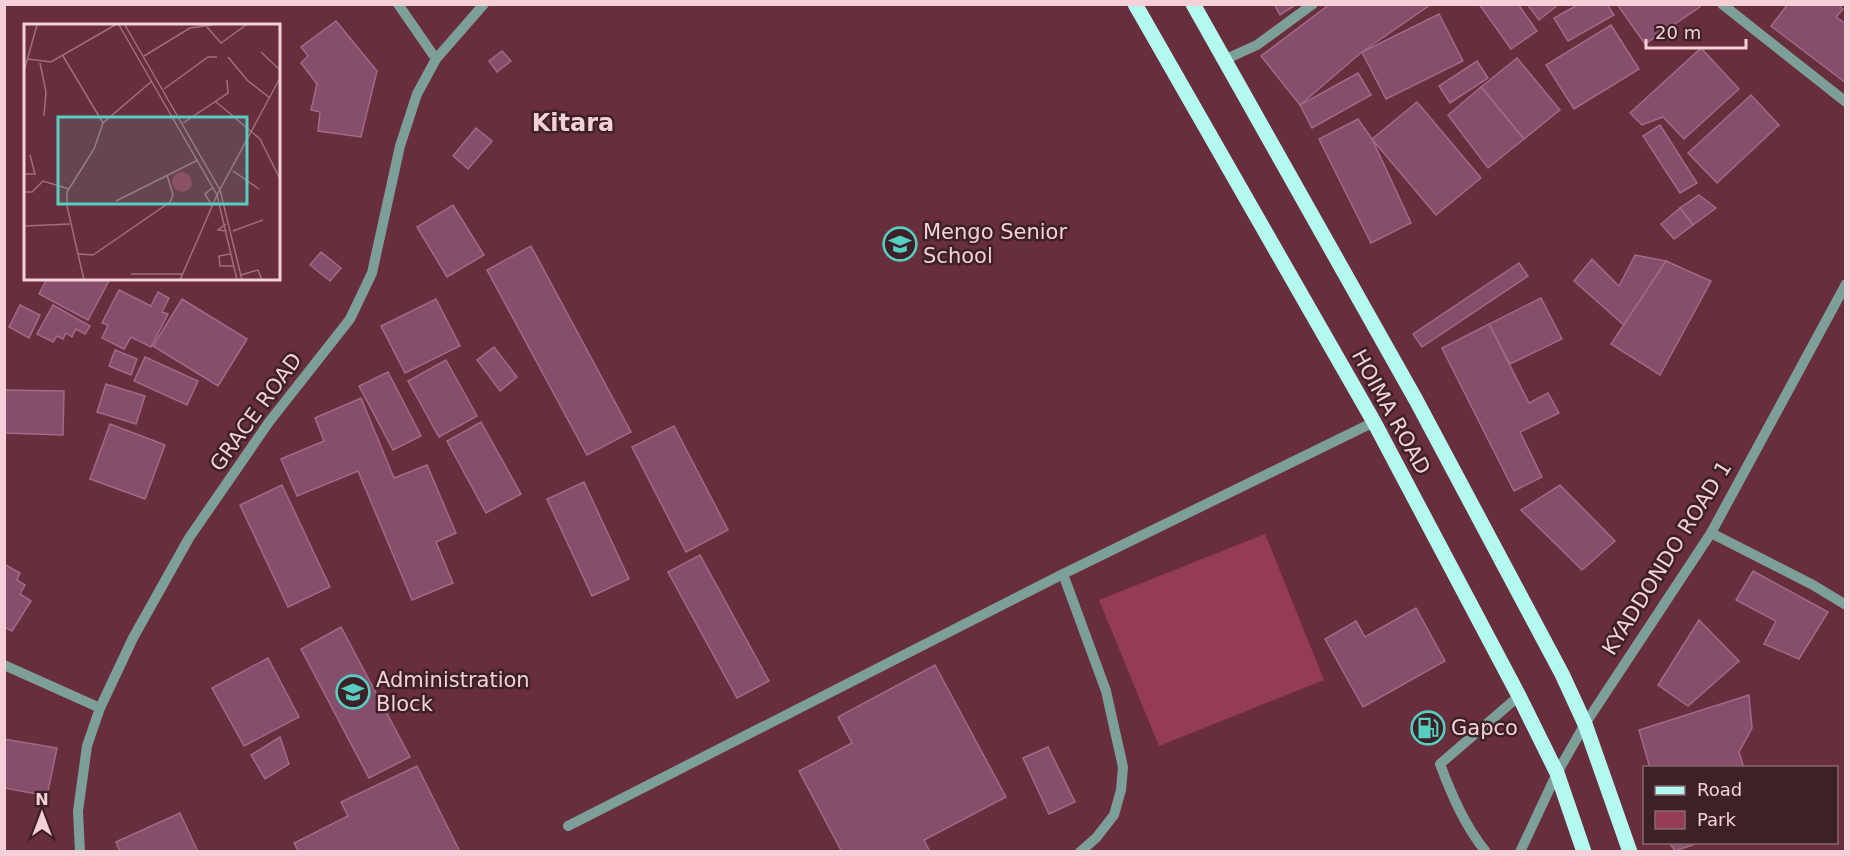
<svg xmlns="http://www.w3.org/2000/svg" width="1850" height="856" viewBox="0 0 1850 856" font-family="'DejaVu Sans',sans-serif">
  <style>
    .green { fill: #943c53 }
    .building { fill: #854f6c; stroke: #a26988; stroke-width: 1.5 }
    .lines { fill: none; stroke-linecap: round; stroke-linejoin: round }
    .minor { stroke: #7d9f9a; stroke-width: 10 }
    .major { stroke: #b3f9f0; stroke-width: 15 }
    .labels { text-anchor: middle; stroke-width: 5; stroke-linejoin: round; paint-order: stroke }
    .poi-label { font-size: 21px; fill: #f5d1d7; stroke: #3c2127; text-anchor: start }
    .street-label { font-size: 21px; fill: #f5d1d7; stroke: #3c2127 }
    .quarter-label { font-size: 24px; font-weight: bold; fill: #f5d1d7; stroke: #3c2127 }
    .inset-road { fill: none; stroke: #a06f7a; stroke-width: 1.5 }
    .view { fill: #57cec2; fill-opacity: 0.15; stroke: #57cec2; stroke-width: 3 }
    .inset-edge { fill: none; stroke: #f5d1d7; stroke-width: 3 }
  </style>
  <rect width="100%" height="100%" fill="#682e3c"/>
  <!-- green -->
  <polygon class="green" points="1265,534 1324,680 1159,746 1099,600"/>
  <!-- building -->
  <g class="building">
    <polygon points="1274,4 1297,4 1280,15"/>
    <polygon points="1330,4 1430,5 1362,52 1300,105 1261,56"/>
    <polygon points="1479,4 1518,4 1537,31 1511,49"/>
    <polygon points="1527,4 1559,4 1539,20"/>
    <polygon points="1579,4 1607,4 1614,15 1568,41 1554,18"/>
    <polygon points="1617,4 1699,4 1700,7 1645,44"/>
    <polygon points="1788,4 1837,4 1843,9 1836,17 1846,24 1846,83 1771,26"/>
    <polygon points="1439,14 1463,61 1386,99 1362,52"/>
    <polygon points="336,21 377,71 361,137 318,131 320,112 311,110 317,84 301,63 308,56 301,47"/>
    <polygon points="1611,25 1639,69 1574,109 1546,65"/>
    <polygon points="1701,48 1739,89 1684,139 1663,117 1642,125 1630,113"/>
    <polygon points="502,51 511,61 497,72 489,61"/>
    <polygon points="1517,58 1560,110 1524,139 1481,87"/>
    <polygon points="1477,61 1488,78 1450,103 1439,86"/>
    <polygon points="1358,73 1371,95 1312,128 1300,105"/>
    <polygon points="1481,87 1524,139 1488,168 1448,115"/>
    <polygon points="1751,95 1779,125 1717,183 1688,153"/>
    <polygon points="1417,102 1481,178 1436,215 1372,139"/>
    <polygon points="1358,119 1372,139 1411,223 1371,243 1319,139"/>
    <polygon points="1660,125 1697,183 1680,193 1643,136"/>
    <polygon points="476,128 492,141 468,169 453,156"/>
    <polygon points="1699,195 1716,208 1693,225 1680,208"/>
    <polygon points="453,205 484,255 447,277 417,227"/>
    <polygon points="1680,208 1693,225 1674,239 1661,224"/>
    <polygon points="531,246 631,432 587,455 487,270"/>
    <polygon points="321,252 341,268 330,281 310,265"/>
    <polygon points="1635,255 1666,261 1624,325 1574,281 1592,259 1619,286"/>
    <polygon points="1666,261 1711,281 1660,375 1611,344"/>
    <polygon points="1519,263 1528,276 1422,347 1413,334"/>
    <polygon points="47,279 110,279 88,320 39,294"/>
    <polygon points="119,290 151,306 158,292 169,298 162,312 168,314 151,347 131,337 124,349 102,338 108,325 102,323"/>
    <polygon points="1541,298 1562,339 1510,364 1489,324"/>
    <polygon points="182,299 247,339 218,386 153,346"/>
    <polygon points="436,299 460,346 405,373 381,326"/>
    <polygon points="20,305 40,315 29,338 9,327"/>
    <polygon points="53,305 90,326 85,334 76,329 72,337 66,333 63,339 57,336 53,342 37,334"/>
    <polygon points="1489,324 1529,403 1548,393 1559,413 1520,432 1542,477 1514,491 1442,348"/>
    <polygon points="494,347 517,377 500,391 477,360"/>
    <polygon points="115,350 137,359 131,375 109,366"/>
    <polygon points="145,357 198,381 187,405 134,381"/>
    <polygon points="446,360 477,416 439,437 408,381"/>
    <polygon points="388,372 421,436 393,450 359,386"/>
    <polygon points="106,384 145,396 136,424 97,412"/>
    <polygon points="4,390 64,391 63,435 4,433"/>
    <polygon points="361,398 394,478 427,465 456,533 436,542 453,583 412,600 358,471 297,496 281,459 324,441 315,418"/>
    <polygon points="481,422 521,494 486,513 447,441"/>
    <polygon points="110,424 165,445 145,499 90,479"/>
    <polygon points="674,426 728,530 686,552 632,447"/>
    <polygon points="584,482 629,579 592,596 547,499"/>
    <polygon points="282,485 330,587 288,607 240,505"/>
    <polygon points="1560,485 1615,541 1582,570 1521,510"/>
    <polygon points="700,555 769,681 737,698 668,572"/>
    <polygon points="4,564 20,573 17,580 25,585 20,594 31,601 12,631 4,627"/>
    <polygon points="1753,571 1828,612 1799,659 1764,644 1776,621 1736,600"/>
    <polygon points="1416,608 1445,661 1363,707 1325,639 1356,621 1365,637"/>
    <polygon points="1699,620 1739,661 1688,706 1658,685"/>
    <polygon points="341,627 410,757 369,778 301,649"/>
    <polygon points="268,658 299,717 244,746 212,688"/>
    <polygon points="935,665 1006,797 924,840 930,852 842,852 799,771 852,743 838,717"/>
    <polygon points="1749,695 1752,728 1739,752 1744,768 1650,768 1639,730"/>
    <polygon points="280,737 289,764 265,779 251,755"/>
    <polygon points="4,739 57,748 47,796 4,788"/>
    <polygon points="1048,747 1075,802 1049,814 1023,758"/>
    <polygon points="417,766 460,852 299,852 294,843 348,816 341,802"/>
    <polygon points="180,813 198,852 120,852 116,842"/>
    <polygon points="1669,842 1701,842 1675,851"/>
  </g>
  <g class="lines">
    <!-- minor -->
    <g class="minor">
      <polyline points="398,4 436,59"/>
      <polyline points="1722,4 1846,102"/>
      <polyline points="1224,60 1257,45 1313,4"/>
      <polyline points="1711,533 1813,585 1846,605"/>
      <polyline points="1063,574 1106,691 1123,767 1121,790 1114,815 1096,838 1080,852"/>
      <polyline points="4,665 100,708"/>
      <polyline points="568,826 1063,574 1374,422"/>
      <polyline points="80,852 78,811 87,746 100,708 133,638 189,538 269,422 350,319 372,273 400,146 417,94 436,59 484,4"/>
      <path d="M1486 852C1465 826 1452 796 1440 764L1519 696"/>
      <polyline points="1520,852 1557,773 1585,724 1711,533 1846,284"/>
    </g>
    <!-- major -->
    <g class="major">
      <polyline points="1135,4 1374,422 1519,696 1557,773 1584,852"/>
      <polyline points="1193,4 1416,400 1562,674 1585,724 1630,852"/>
    </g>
  </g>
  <!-- icons -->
  <defs>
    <g id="school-ring" transform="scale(1.725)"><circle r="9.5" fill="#3c2127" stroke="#57cec2" stroke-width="1.5"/><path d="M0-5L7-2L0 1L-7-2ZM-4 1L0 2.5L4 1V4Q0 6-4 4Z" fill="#57cec2"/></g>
    <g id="fuel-ring" transform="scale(1.725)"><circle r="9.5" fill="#3c2127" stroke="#57cec2" stroke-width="1.5"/><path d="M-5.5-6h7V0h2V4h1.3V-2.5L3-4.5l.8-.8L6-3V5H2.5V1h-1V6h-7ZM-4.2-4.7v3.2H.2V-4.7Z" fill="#57cec2"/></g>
  </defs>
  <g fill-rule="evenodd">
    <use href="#school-ring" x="900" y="244"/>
    <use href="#school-ring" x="353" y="692"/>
    <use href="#fuel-ring" x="1428" y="728"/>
  </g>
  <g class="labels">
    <!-- poi labels -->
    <g class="poi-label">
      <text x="923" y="239">Mengo Senior<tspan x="923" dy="24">School</tspan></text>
      <text x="376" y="687">Administration<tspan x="376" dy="24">Block</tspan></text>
      <text x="1451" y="735">Gapco</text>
    </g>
    <!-- street labels -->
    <g class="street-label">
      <text transform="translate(256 412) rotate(-54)" y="7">GRACE ROAD</text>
      <text transform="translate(1391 412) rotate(61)" y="7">HOIMA ROAD</text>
      <text transform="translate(1667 558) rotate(-58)" y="7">KYADDONDO ROAD 1</text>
    </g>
    <!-- quarter labels -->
    <g class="quarter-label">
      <text x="573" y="131">Kitara</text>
    </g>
  </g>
  <!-- overview -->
  <g transform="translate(24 24)">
    <rect width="256" height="256" fill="#682e3c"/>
    <path d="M148 158a10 10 0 1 1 20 0a10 10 0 1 1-20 0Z" fill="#943c53"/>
    <path class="inset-road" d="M95 1 193 171 213 256M101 1 196 166 218 256M183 3 197 19 222 1M237 28 256 46M39 32 79 99M120 32 166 4 188 1M204 33 223 56 246 74M4 35 27 38 91 1M16 39 22 68 20 92M0 47 13 1M140 65 184 33H193M191 77 236 115 256 155M159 99 204 69 203 56M209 147 235 165M0 150H11L6 131M0 168H8L19 157 45 165M92 177 174 136M188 182 181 170 188 164M202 200 194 206 203 207M0 202 46 200M209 207 239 196M55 230 69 231 146 178 149 171 143 151M206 230 195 232 196 242H210M107 250H158M217 251 234 246 238 256M60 256 43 182V168L70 125 79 99 128 57M156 256 193 171 256 54"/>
    <path class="view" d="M34 93H223V180H34Z"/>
    <rect width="256" height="256" class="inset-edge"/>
  </g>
  <!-- border -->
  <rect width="1850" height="856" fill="none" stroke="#f5d1d7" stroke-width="12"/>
  <!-- legend -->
  <rect x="1643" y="766" width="195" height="78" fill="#3c2127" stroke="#86676d" stroke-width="1.5"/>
  <rect x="1655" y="786" width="30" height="9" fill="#b3f9f0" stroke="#86676d" stroke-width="1.5"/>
  <text x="1697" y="796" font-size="18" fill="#f5d1d7">Road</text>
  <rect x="1655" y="811" width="30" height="18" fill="#943c53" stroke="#86676d" stroke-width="1.5"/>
  <text x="1697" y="826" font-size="18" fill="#f5d1d7">Park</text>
  <!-- north arrow -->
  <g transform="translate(42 814)" stroke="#3c2127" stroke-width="4.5" paint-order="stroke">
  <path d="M0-4.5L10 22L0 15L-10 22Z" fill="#f5d1d7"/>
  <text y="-9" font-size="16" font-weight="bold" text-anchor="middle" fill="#f5d1d7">N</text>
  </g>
  <!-- scale -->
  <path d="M1646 39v9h100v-9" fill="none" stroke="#f5d1d7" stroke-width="3"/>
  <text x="1655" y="39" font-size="18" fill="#f5d1d7" stroke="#3c2127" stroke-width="4.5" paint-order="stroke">20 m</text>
</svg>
